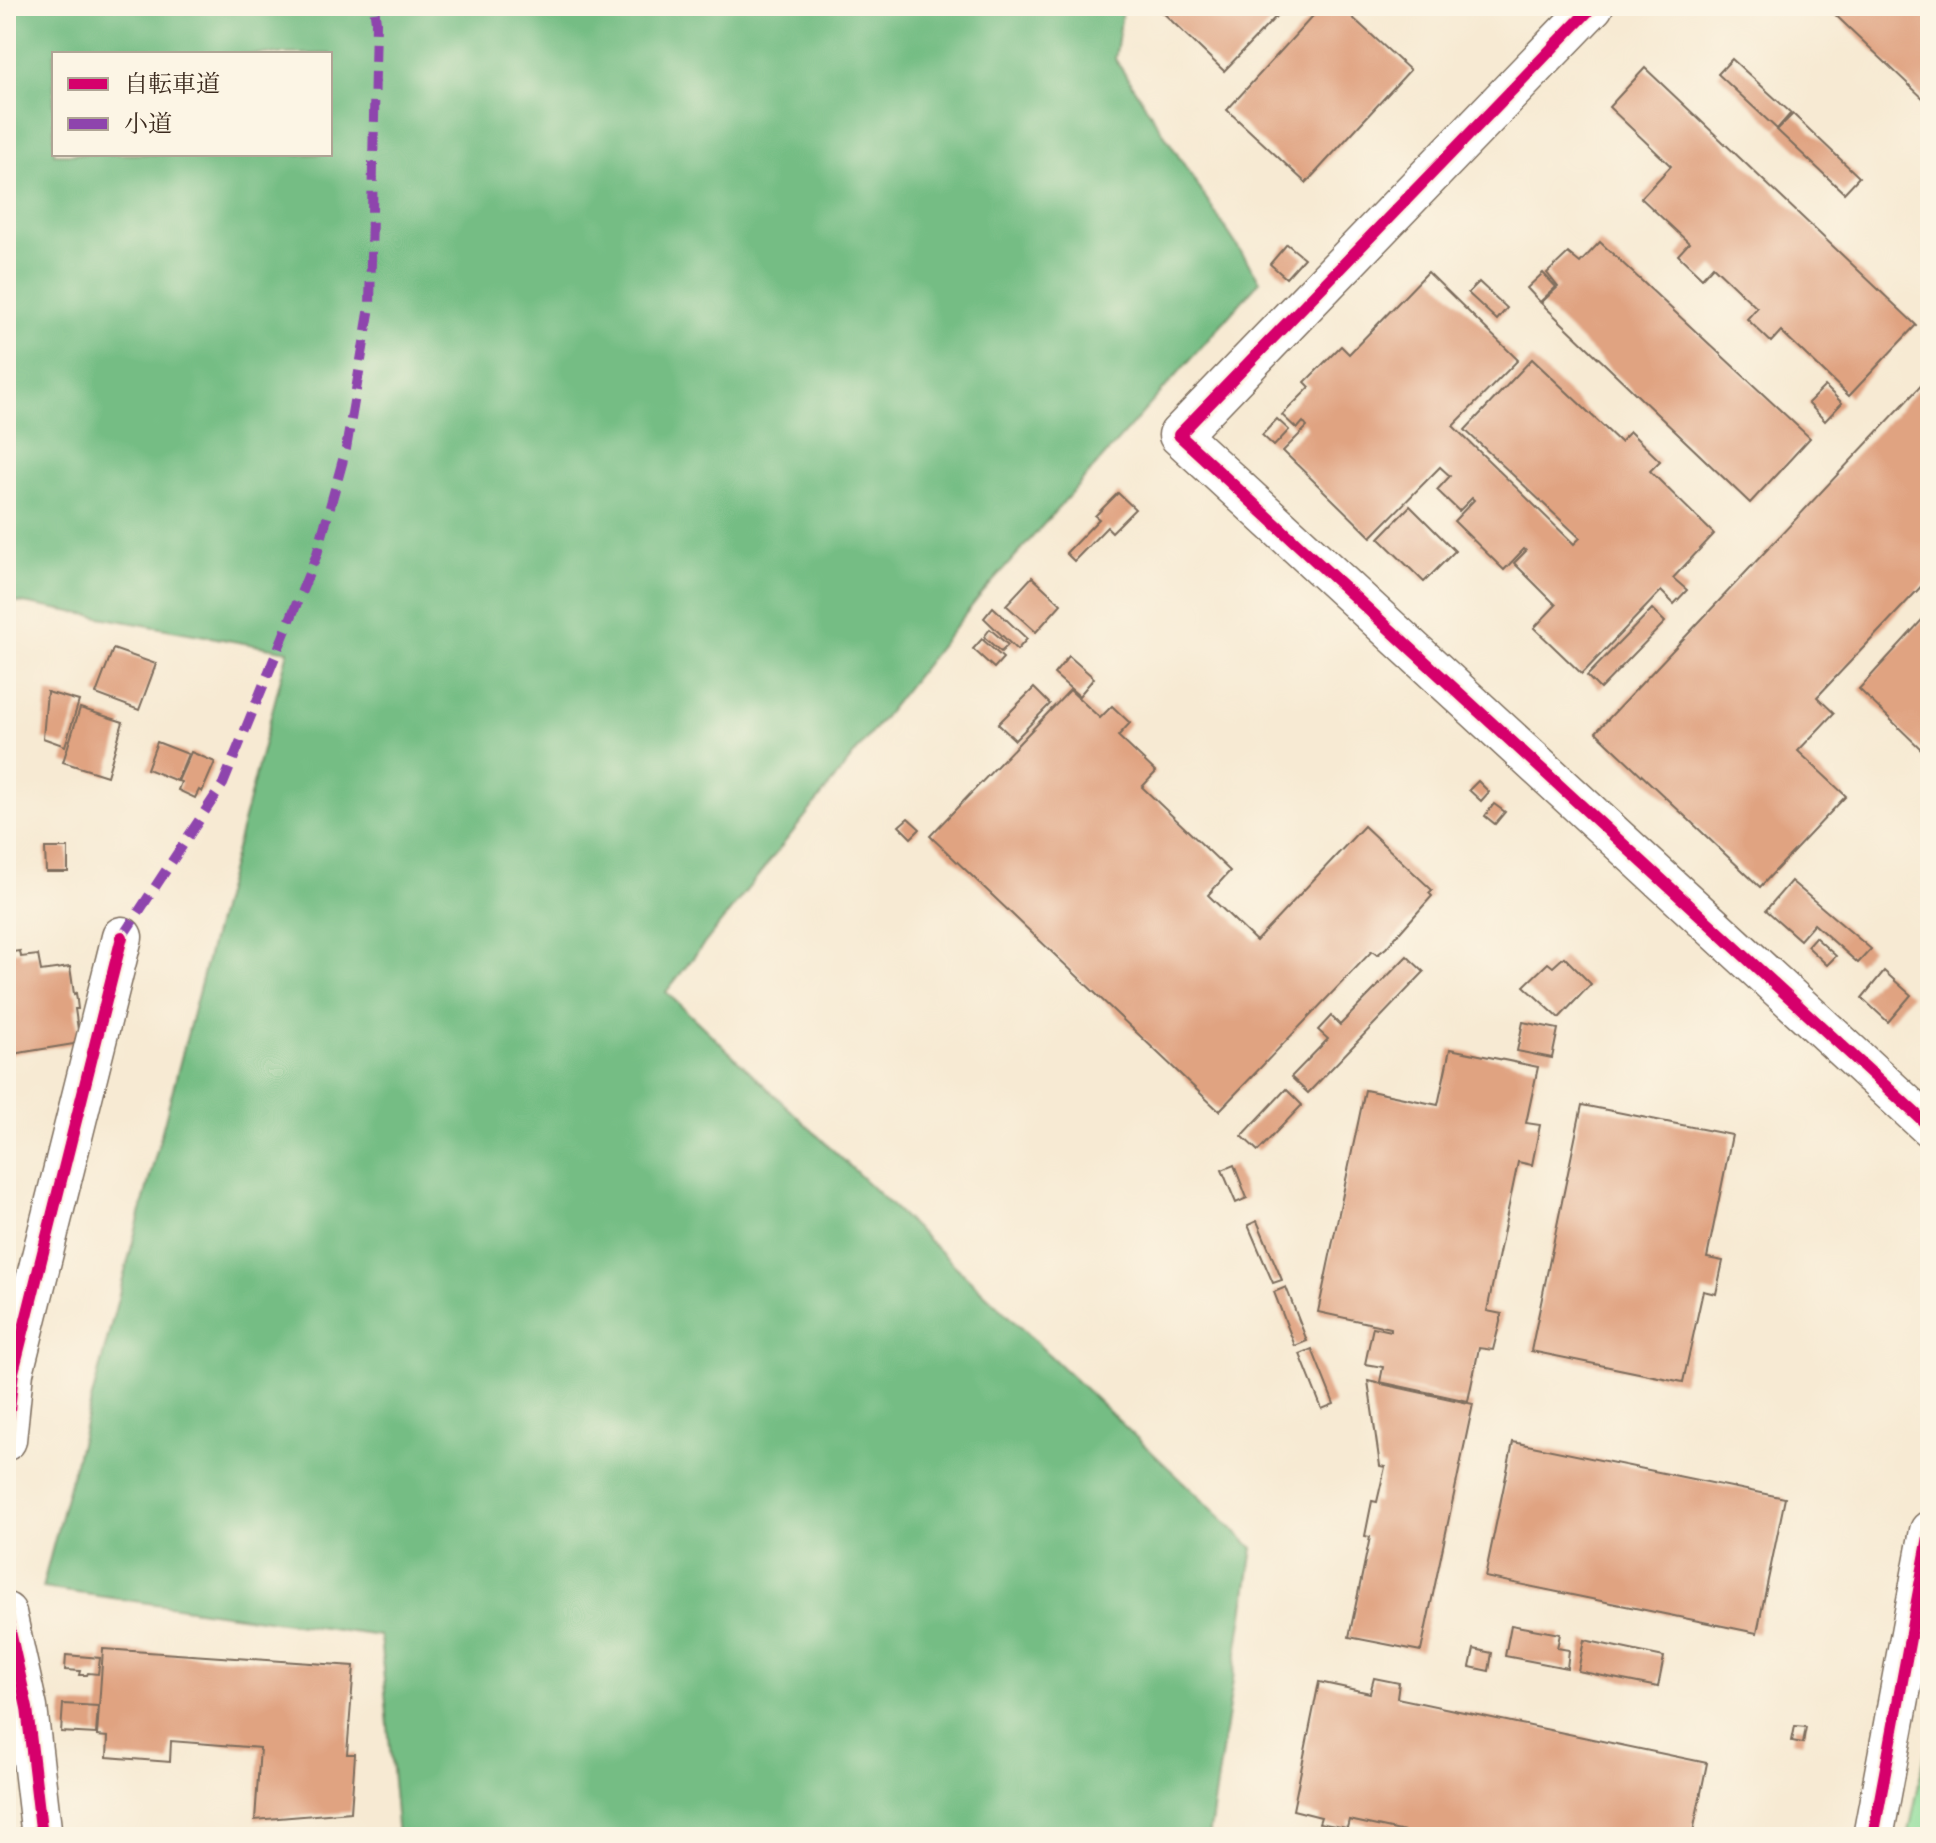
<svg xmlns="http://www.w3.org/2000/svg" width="1936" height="1843" viewBox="0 0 1936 1843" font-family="'IM FELL French Canon','Noto Serif JP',serif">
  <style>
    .green { fill: #90de9c; stroke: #66845d; stroke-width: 2 }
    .forest { fill: #74bd84; stroke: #587451; stroke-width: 2; fill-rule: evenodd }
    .building { fill: #e0a381 }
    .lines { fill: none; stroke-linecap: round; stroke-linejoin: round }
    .minor-casing { stroke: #7d6d5d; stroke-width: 43 }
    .minor { stroke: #fff; stroke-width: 40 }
    .quiet { stroke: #8e44ad; stroke-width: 10; stroke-dasharray: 20 10; stroke-linecap: butt }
    .cycleway-casing { stroke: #fcf5e5; stroke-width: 17 }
    .cycleway { stroke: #d6006c; stroke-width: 12 }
  </style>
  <rect width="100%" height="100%" fill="#fcf5e5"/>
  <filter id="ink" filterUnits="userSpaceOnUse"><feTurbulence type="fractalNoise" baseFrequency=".0125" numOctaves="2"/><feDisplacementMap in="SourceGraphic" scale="16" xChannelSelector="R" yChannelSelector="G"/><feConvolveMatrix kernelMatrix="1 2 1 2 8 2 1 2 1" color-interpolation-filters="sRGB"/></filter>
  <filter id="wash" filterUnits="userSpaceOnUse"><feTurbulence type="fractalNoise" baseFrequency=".006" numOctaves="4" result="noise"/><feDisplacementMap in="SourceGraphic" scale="32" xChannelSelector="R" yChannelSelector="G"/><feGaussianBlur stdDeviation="1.8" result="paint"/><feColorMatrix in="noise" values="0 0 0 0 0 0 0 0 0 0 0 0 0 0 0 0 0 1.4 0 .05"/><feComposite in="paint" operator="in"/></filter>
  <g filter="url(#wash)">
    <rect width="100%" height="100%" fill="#f7ead3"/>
    <!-- green -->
    <polygon class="green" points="1930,1730 1930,1837 1908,1837"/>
    <!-- forest -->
    <path class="forest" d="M6 6H1123L1115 59 1260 281 979 597 666 992 1253 1548 1209 1837H398L380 1636 42 1588 288 651 6 600ZM54 54H330V154H54Z"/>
    <g id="blocks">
      <!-- building -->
      <g class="building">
        <polygon points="1156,6 1286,6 1224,71"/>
        <polygon points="1322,6 1340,6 1410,70 1306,183 1227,110"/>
        <polygon points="1826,6 1930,6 1930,105"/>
        <polygon points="1732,59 1791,113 1777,129 1718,74"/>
        <polygon points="1645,68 1916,325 1849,396 1781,331 1771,342 1747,319 1757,308 1713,266 1702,278 1678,255 1689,243 1641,198 1671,166 1609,107"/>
        <polygon points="1793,114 1859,177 1844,193 1777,130"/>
        <polygon points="1600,242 1810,438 1750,503 1541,303 1558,287 1547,273 1568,253 1580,263"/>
        <polygon points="1287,244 1304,258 1286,278 1270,264"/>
        <polygon points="1428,272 1518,360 1453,426 1574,544 1580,538 1465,430 1532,359 1620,442 1630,432 1660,461 1650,471 1714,534 1673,578 1687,590 1674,604 1661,591 1582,674 1534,628 1556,605 1514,563 1526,551 1524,549 1504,570 1454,521 1474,500 1472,498 1459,511 1437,490 1450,476 1440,467 1371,537 1283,451 1307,427 1303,422 1297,429 1282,415 1310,387 1305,382 1341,346 1349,354"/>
        <polygon points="1543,273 1556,287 1540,302 1527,288"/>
        <polygon points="1479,282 1507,308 1497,320 1468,293"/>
        <polygon points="1930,376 1930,577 1817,697 1834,713 1798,751 1846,796 1760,887 1596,732"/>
        <polygon points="1825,386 1842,403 1825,421 1808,403"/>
        <polygon points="1277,419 1289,430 1274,446 1262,435"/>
        <polygon points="1118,493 1135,509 1112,532 1107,527 1074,561 1066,553 1099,519 1095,516"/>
        <polygon points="1410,506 1455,551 1424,582 1379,538"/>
        <polygon points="1032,577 1061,604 1036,632 1006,605"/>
        <polygon points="993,607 1027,639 1017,650 984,618"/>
        <polygon points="1652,609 1665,622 1600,689 1587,676"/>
        <polygon points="1930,611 1930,752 1924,752 1859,689"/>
        <polygon points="990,629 1008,645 1001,652 984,637"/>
        <polygon points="982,639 1003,658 994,668 973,649"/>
        <polygon points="113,649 156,664 139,710 96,694"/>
        <polygon points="1069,656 1094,678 1079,696 1054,674"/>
        <polygon points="1034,688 1050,704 1015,740 998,724"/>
        <polygon points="1070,690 1100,718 1112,706 1130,723 1118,736 1156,772 1142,787 1230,871 1208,895 1256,941 1364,826 1432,890 1429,893 1432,896 1386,948 1377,955 1372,951 1219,1111 930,836"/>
        <polygon points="47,692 79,701 65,746 43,738"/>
        <polygon points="80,708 123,722 107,776 63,762"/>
        <polygon points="157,742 188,754 177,781 147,769"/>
        <polygon points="191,752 215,762 202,792 199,790 195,798 178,790 181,782 178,781"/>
        <polygon points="1478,781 1489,792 1481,801 1469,790"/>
        <polygon points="1494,804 1505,812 1495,824 1485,816"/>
        <polygon points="908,818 920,829 911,838 899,826"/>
        <polygon points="45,848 68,848 68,872 46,872"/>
        <polygon points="1791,881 1871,949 1858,963 1814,924 1800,940 1766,910"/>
        <polygon points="1815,937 1836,956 1827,965 1807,946"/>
        <polygon points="20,951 21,957 38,955 41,971 70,967 74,994 76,993 78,1009 75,1009 80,1043 6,1055 6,953"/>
        <polygon points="1407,956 1424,972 1308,1093 1291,1077 1328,1039 1318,1030 1331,1016 1340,1025"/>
        <polygon points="1564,957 1591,984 1559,1018 1524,986 1548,963 1553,967"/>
        <polygon points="1884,971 1911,995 1888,1022 1862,998"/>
        <polygon points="1523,1022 1558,1029 1552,1058 1517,1051"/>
        <polygon points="1450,1049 1538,1067 1526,1123 1540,1125 1532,1165 1518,1162 1487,1311 1502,1314 1493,1350 1479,1348 1468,1401 1380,1382 1383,1367 1365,1364 1373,1327 1391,1331 1391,1328 1318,1312 1365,1090 1438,1105"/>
        <polygon points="1286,1089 1302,1105 1258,1151 1242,1136"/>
        <polygon points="1582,1105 1732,1135 1707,1258 1723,1261 1716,1294 1703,1291 1683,1382 1531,1351"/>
        <polygon points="1234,1165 1247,1198 1236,1203 1222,1170"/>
        <polygon points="1257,1221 1282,1280 1273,1283 1248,1225"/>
        <polygon points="1286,1287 1307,1341 1295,1346 1274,1292"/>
        <polygon points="1312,1349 1334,1404 1322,1409 1300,1354"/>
        <polygon points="1368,1381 1473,1404 1421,1651 1349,1637 1370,1537 1365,1536 1372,1501 1377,1502 1385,1467 1380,1466"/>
        <polygon points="1513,1442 1785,1498 1757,1633 1485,1577"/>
        <polygon points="1511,1625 1560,1634 1557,1648 1569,1650 1567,1668 1505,1656"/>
        <polygon points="1584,1640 1664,1657 1658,1687 1578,1671"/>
        <polygon points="103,1649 354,1666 347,1754 355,1754 351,1812 255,1820 260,1748 171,1741 170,1762 107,1757 108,1737 97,1736"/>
        <polygon points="1474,1649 1492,1653 1489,1671 1470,1667"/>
        <polygon points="66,1655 100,1658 98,1674 88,1673 87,1675 79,1675 80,1671 65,1670"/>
        <polygon points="1374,1678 1399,1683 1397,1698 1707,1763 1692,1837 1428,1837 1349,1820 1347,1828 1319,1823 1321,1817 1293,1810 1319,1682 1370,1693"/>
        <polygon points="63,1704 98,1706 96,1734 61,1732"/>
        <polygon points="1795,1726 1806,1727 1803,1743 1792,1741"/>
      </g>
    </g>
  </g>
  <g filter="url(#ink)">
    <use href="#blocks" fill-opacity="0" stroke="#7d6d5d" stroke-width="2"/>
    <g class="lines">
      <!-- minor casing -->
      <g class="minor-casing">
        <g id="minor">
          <polyline points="1593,6 1179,435 1930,1127"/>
          <polyline points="6,1440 13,1372 122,937"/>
          <polyline points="6,1613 27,1708 42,1837"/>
          <polyline points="1873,1837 1930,1531"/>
        </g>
      </g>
      <!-- minor -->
      <use href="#minor" class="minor"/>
      <!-- quiet -->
      <polyline class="quiet" points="122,937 223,784 317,554 346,449 370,307 376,22 374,6"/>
      <!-- cycleway casing -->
      <g class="cycleway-casing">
        <g id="cycleway">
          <polyline points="1593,6 1179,435 1930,1127"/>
          <polyline points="6,1440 13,1372 122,937"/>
          <polyline points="6,1613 27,1708 42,1837"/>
          <polyline points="1873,1837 1930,1531"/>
        </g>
      </g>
      <!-- cycleway -->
      <use href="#cycleway" class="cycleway"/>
    </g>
  </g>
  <!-- margin -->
  <rect width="1936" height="1843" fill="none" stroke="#fcf5e5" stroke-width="32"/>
  <!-- legend -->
  <rect x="52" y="52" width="280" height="104" fill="#fcf5e5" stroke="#afa495" stroke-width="2"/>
  <rect x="68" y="78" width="40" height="12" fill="#d6006c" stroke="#afa495" stroke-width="2"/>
  <text x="124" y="92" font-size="24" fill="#3b2a1e">自転車道</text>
  <rect x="68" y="118" width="40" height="12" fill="#8e44ad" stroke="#afa495" stroke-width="2"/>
  <text x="124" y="132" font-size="24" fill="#3b2a1e">小道</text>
</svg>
